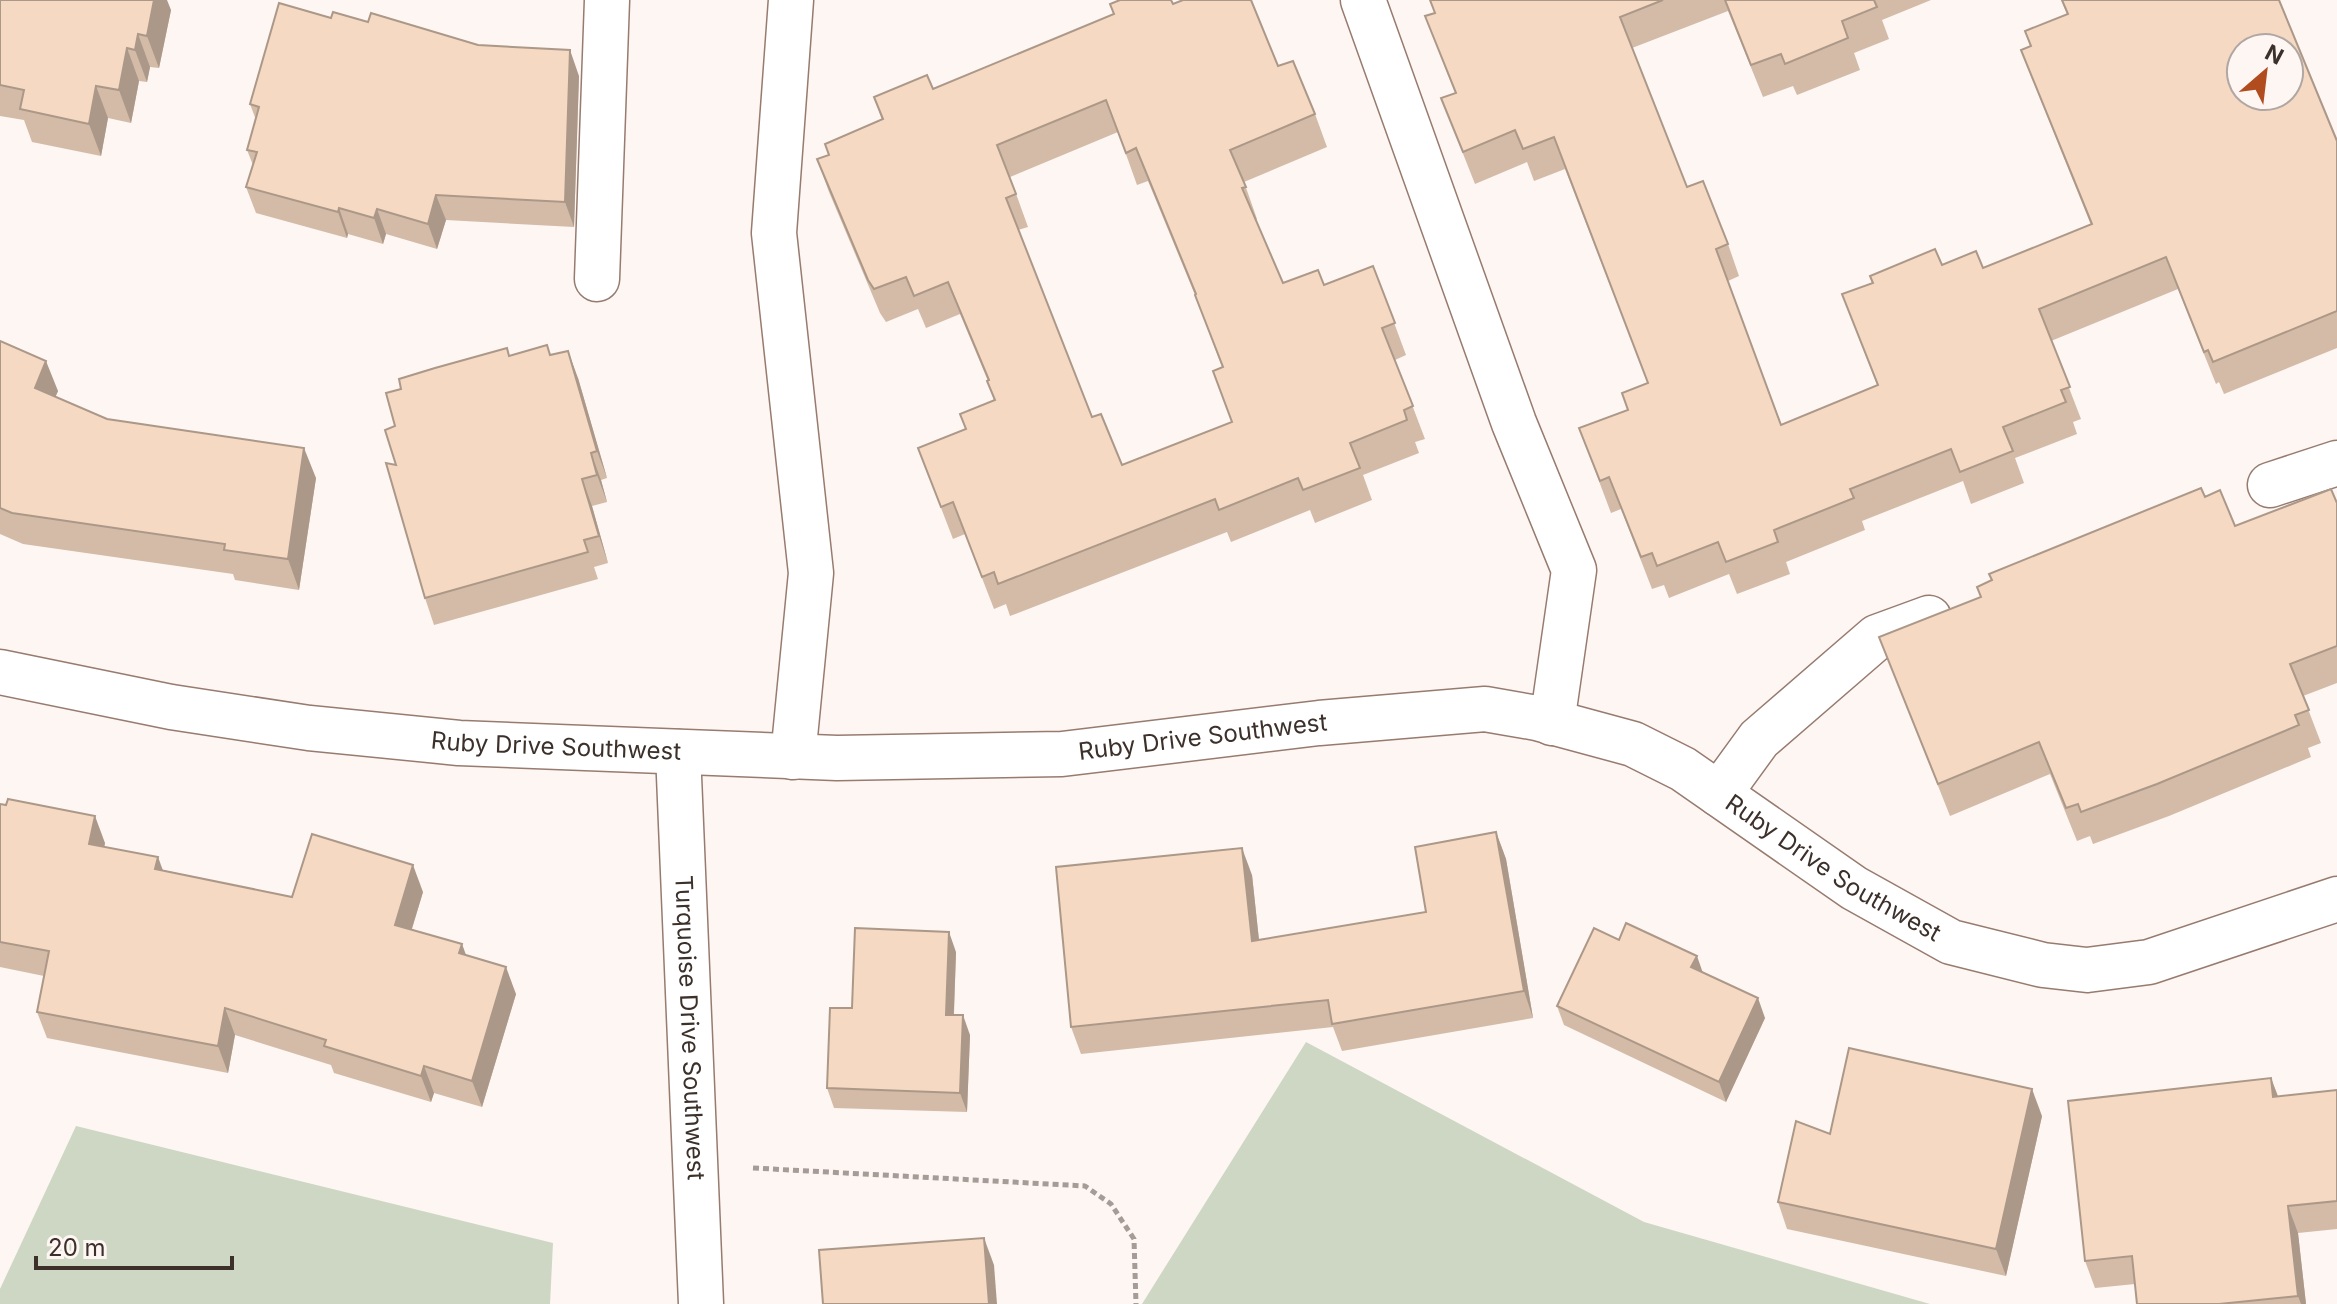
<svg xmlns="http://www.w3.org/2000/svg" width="2337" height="1304" viewBox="0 0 2337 1304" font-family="Inter,sans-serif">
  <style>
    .green { fill: #cdd7c3 }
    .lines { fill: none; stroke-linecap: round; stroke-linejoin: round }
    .minor-casing { stroke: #977b6f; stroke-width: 47 }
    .path { stroke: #a59c98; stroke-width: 5; stroke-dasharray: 6 4; stroke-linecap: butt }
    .minor { stroke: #fff; stroke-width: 44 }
    .wall { fill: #d3bba7; fill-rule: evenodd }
    .shaded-wall { fill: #ac9888 }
    .building { fill: #f5d9c2; stroke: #ac9888; stroke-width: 2; fill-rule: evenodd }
    .labels { text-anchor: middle; stroke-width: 8; stroke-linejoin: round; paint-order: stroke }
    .street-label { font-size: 24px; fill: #3c302b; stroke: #fdf6f3 }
  </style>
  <rect width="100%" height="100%" fill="#fdf6f3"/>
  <!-- green -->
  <g class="green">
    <polygon points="1306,1042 1644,1222 1930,1304 1142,1304"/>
    <polygon points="76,1126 553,1243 550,1304 0,1304 0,1289"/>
  </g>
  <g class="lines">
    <!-- minor casing -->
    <g class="minor-casing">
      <g id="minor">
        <polyline points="791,0 774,233 811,573 793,757"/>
        <polyline points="1363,0 1514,423 1574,570 1552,723"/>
        <polyline points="597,279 607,0"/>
        <polyline points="2270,485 2337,463"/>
        <path id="s1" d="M0 672 171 707 309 728 459 743 837 758 1062 754 1319 723 1485 709 1537 718 1633 744 1683 769 1854 888 1951 942 2043 965 2087 970 2149 962 2337 899"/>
        <path id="s2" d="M678 752 701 1304"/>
        <polyline points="1719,794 1759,739 1877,637 1929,618"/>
      </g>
    </g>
    <!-- path -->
    <polyline class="path" points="753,1168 1085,1186 1111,1204 1134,1239 1136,1304"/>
    <!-- minor -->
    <use href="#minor" class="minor"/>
  </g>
  <!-- wall -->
  <g class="wall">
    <polygon points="0,0 171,10 159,68 150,67 147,82 139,81 131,123 108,118 101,156 32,142 24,120 0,116"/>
    <polygon points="1430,0 1931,0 1882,20 1889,39 1854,53 1860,70 1797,95 1793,86 1763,97 1728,11 1632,48 1687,187 1728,244 1739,276 1728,281 1781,425 1877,385 1842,294 1872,283 1870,276 1942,265 1983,268 2091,225 2033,81 2021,50 2030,46 2025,31 2067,14 2061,0 2279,0 2337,141 2337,348 2224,394 2219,382 2216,384 2178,289 2051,341 2081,419 2073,422 2077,434 2015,458 2024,483 1971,504 1963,481 1862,521 1865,530 1786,562 1790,574 1737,594 1729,574 1669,598 1664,585 1652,589 1621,509 1611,513 1579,428 1628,410 1648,383 1565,169 1534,181 1527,162 1475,184 1441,98 1455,93 1425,16 1435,13"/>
    <path d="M1173 4 1278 66 1315 114 1327 147 1244 182 1257 219 1256 220 1283 283 1324 285 1373 266 1406 355 1395 360 1425 439 1415 442 1419 453 1363 475 1372 500 1315 523 1310 510 1231 542 1227 532 1010 616 1006 604 994 609 965 534 953 539 918 448 966 429 994 400 988 381 960 314 926 328 918 309 886 322 880 313 829 192 817 159 829 155 882 120 874 97 933 89ZM1118 132 1137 185 1148 181 1195 295 1222 367 1232 422 1122 465 1092 417 1018 230 1028 227 1010 177Z"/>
    <polygon points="331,18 368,22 579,76 574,227 446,220 437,249 386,234 383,244 348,234 347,238 256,213 246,187 253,165 247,150 256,120 250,104"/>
    <polygon points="0,341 58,391 55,397 107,419 316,478 299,590 235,580 233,574 23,544 0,534"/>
    <polygon points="551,355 578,378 607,478 601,480 607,502 592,506 608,563 594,567 598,579 434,625 425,598 396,465 395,426 401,389 510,356"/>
    <polygon points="2205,497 2235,526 2337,503 2337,683 2303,696 2321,743 2308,748 2311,757 2169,816 2093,844 2090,836 2077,841 2050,774 1950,816 1879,637 1980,597"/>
    <polygon points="0,804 105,843 104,847 163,870 292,897 423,892 412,929 466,955 516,994 482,1107 434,1093 431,1102 334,1073 331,1065 235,1035 228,1073 47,1038 37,1012 44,976 0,967"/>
    <polygon points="1496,832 1506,859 1533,1018 1342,1051 1333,1027 1081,1054 1071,1027 1252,875 1259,940 1426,912"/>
    <polygon points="1619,940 1703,972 1765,1018 1726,1102 1564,1025 1557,1006"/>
    <polygon points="956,952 954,1015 970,1035 967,1112 834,1108 827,1088 852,1008"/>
    <polygon points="2271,1078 2278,1096 2337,1090 2337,1229 2298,1233 2306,1304 2137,1304 2135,1284 2095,1288 2085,1261"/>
    <polygon points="2042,1116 2006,1276 1787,1229 1778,1202 1830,1134"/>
  </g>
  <!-- shaded-wall -->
  <g class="shaded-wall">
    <polygon points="154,0 167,0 171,10 159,68 147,36"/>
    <polygon points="138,34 150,67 147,82 135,50"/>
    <polygon points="127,48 139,81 131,123 119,90"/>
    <polygon points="570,50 579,76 574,227 565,202"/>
    <polygon points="96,86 108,118 101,156 89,124"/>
    <polygon points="436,195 446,220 437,249 428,224"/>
    <polygon points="339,208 348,234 347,238 338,212"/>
    <polygon points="377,209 386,234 383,244 374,218"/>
    <polygon points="568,351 578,378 607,478 597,451"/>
    <polygon points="46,361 58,391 46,419 35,388"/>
    <polygon points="304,448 316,478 299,590 288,559"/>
    <polygon points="591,453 601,480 607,502 597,475"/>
    <polygon points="582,479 592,506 608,563 599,536"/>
    <polygon points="95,816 105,843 99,871 89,844"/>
    <polygon points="1496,832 1506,859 1533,1018 1524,991"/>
    <polygon points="1242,848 1252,875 1262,968 1252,941"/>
    <polygon points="158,857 168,884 155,869"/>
    <polygon points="413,865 423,892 405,951 395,925"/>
    <polygon points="949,932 956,952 953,1035 946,1015"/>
    <polygon points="462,944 472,971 459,953"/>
    <polygon points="1697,956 1704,976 1691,967"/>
    <polygon points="506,967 516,994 482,1107 472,1081"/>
    <polygon points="1758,998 1765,1018 1726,1102 1719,1082"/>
    <polygon points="225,1008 235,1035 228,1073 218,1046"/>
    <polygon points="963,1015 970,1035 967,1112 960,1093"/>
    <polygon points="424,1066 434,1093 431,1102 421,1076"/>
    <polygon points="2271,1078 2281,1105 2273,1097"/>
    <polygon points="2032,1089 2042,1116 2006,1276 1996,1249"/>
    <polygon points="2288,1206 2298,1233 2306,1304 2301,1304 2298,1296"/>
    <polygon points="984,1238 994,1265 997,1304 989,1304"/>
  </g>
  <!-- building -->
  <g class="building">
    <polygon points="0,0 154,0 147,36 138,34 135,50 127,48 119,90 96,86 89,124 20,109 24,90 0,85"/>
    <path d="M1120 0H1171L1173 4 1183 0H1251L1278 66 1293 61 1315 114 1230 150 1246 187 1242 188 1283 283 1318 270 1324 285 1373 266 1395 323 1382 328 1413 406 1404 410 1407 420 1350 443 1360 468 1303 490 1298 478 1219 510 1215 499 998 584 994 572 982 577 953 502 941 507 918 448 966 429 960 414 995 400 987 381 989 380 948 282 914 296 906 277 874 289 868 280 817 159 829 155 825 144 883 119 874 97 927 75 933 89 1114 14 1110 4ZM1106 100 1126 153 1136 148 1196 294 1195 295 1223 367 1213 371 1232 422 1122 465 1101 414 1092 417 1006 198 1016 194 997 145Z"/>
    <path d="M1430 0H1663L1620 17 1687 187 1703 181 1728 244 1716 249 1781 425 1878 385 1842 294 1873 283 1870 276 1935 249 1942 265 1976 251 1983 268 2092 224 2021 50 2031 46 2025 31 2068 14 2062 0H2279L2337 141V311L2213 362 2208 350 2204 352 2166 257 2039 309 2070 387 2061 390 2066 402 2003 427 2013 451 1960 472 1951 449 1850 489 1854 498 1774 530 1778 542 1726 562 1718 542 1657 566 1652 553 1641 557 1609 477 1600 481 1579 428 1628 410 1622 393 1648 383 1554 137 1523 149 1515 130 1463 152 1441 98 1456 93 1425 16 1435 13ZM2241 48H2289V96H2241Z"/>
    <polygon points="1725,0 1874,0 1877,7 1842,21 1848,38 1785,64 1781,54 1751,65"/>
    <polygon points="279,3 331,18 333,12 368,22 371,13 478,45 570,50 565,202 436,195 428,224 377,209 374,218 339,208 338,212 246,187 257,152 247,150 259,107 250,104"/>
    <polygon points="0,341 46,361 35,388 107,419 304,448 288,559 224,550 225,544 12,513 0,508"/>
    <polygon points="547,345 550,355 568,351 597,451 591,453 597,475 582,479 599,536 584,540 588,552 425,598 386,463 396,465 385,430 395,426 386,393 401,389 399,379 435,368 507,348 509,356"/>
    <polygon points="2201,488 2205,497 2220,490 2235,526 2331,489 2337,503 2337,646 2290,664 2309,710 2295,715 2299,725 2157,784 2081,812 2078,804 2066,808 2039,742 1938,784 1879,637 1981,597 1977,587 1992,580 1989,574"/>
    <polygon points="8,799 95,816 89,844 158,857 155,869 292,897 312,834 413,865 395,925 462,944 459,953 506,967 472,1081 424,1066 421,1076 324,1046 326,1040 225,1008 218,1046 37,1012 49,951 0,942 0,804 6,805"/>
    <polygon points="1496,832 1524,991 1332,1024 1328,1000 1071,1027 1056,867 1242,848 1252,941 1426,912 1415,847"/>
    <polygon points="1626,923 1697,956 1691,967 1758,998 1719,1082 1557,1006 1594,928 1619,940"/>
    <polygon points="855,928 949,932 946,1015 963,1015 960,1093 827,1088 830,1008 852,1008"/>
    <polygon points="1849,1048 2032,1089 1996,1249 1778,1202 1796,1121 1830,1134"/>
    <polygon points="2271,1078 2273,1097 2337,1090 2337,1201 2288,1206 2298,1296 2219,1304 2137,1304 2132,1256 2085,1261 2068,1101"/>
    <polygon points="984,1238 989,1304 823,1304 819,1250"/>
  </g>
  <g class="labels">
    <!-- street labels -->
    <g class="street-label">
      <text dy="8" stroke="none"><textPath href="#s1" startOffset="1210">Ruby Drive Southwest</textPath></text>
      <text dy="8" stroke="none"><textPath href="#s1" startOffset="562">Ruby Drive Southwest</textPath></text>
      <text dy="8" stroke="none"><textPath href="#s1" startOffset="1882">Ruby Drive Southwest</textPath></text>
      <text dy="8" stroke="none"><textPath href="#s2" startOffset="276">Turquoise Drive Southwest</textPath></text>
    </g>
  </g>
  <!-- north arrow -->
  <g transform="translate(2265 72) rotate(28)"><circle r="38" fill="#fdf6f3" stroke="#b0a7a3" stroke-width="2"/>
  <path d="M0-6L14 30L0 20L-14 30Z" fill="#b14c1e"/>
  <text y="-12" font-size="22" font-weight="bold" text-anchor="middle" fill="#3c302b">N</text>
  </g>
  <!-- scale -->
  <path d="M36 1256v12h196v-12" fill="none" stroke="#3c302b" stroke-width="4"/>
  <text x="48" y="1256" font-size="24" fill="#3c302b" stroke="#fdf6f3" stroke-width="6" paint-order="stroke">20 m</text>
</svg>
